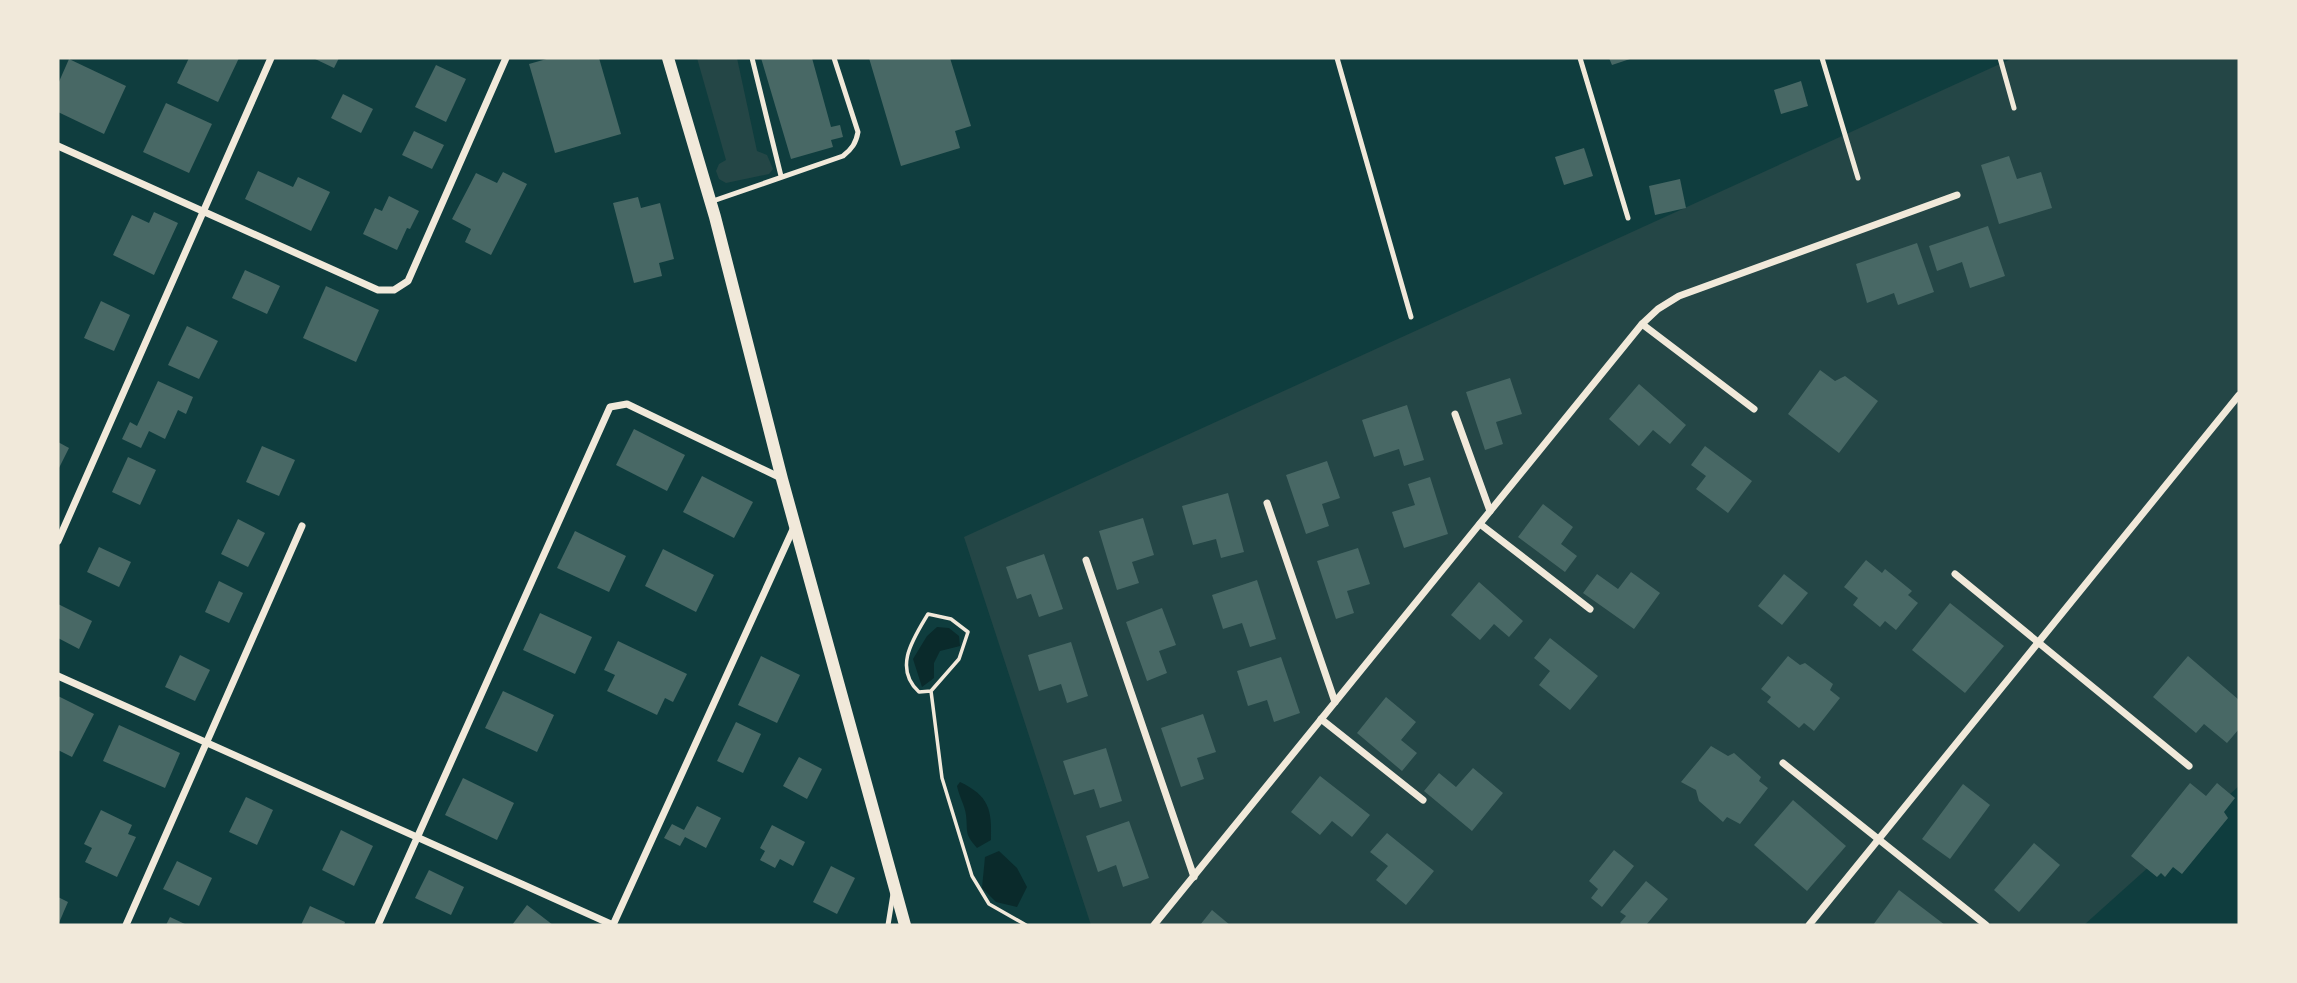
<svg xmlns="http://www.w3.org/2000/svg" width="2297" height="983" viewBox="0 0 2297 983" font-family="'Noto Serif',serif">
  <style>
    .green { fill: #244646 }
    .water { fill: #0a2a2b }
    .building { fill: #486865 }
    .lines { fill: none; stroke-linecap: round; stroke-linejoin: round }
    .path { stroke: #f1e9da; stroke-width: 3.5 }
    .service { stroke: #f1e9da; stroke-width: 5 }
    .minor { stroke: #f1e9da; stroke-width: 7 }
    .tertiary { stroke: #f1e9da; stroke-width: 12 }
  </style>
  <rect width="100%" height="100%" fill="#0f3d3e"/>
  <!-- green -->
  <g class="green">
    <polygon points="697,58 737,58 757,151 767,155 773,169 769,174 726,183 719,179 716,171 719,164 726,160"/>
    <polygon points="2013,58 2239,58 2239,786 2084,925 1091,925 964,537"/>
  </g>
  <!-- water -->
  <g class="water">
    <polygon points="937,627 949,628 959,636 960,646 940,651 934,663 934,678 922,687 913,659 927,636"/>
    <path d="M960 782C989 796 992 809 991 840L977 848C964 833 968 833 966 815 965 806 959 796 957 786Z"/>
    <polygon points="999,851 1017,868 1027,887 1017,907 996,902 982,888 985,857"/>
  </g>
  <!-- building -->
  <g class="building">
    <polygon points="189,58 239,58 218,102 177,83"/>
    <polygon points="313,58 339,58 334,68"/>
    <polygon points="550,58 599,58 621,134 555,153 529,64"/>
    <polygon points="761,58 812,58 831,127 840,125 843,137 831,140 833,147 791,159"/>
    <polygon points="869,58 950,58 971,126 955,131 960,148 901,166"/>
    <polygon points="1609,58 1633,58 1612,65"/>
    <polygon points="69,59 126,86 104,134 58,112 58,84"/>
    <polygon points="436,65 466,79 446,122 415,107"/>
    <polygon points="1801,81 1808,106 1781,114 1774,90"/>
    <polygon points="343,94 373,109 361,133 331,118"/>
    <polygon points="166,103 212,124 189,173 143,152"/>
    <polygon points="414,131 444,145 432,169 402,155"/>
    <polygon points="1584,148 1593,176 1564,185 1555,157"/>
    <polygon points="2009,156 2017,179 2041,172 2052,208 1999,224 1981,165"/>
    <polygon points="258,171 293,187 298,177 330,192 311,231 245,199"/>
    <polygon points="503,172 527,184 491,255 465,242 471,229 452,219 476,173 497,183"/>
    <polygon points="1680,179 1686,208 1655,215 1649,186"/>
    <polygon points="389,196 419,211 410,229 407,228 397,250 363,234 375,208 382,211"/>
    <polygon points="638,197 641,208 660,203 674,259 659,263 662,276 634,283 613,203"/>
    <polygon points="154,212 178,223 154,275 113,255 132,215 149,223"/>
    <polygon points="1988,226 2005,276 1970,288 1962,262 1937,271 1929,246"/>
    <polygon points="1917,243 1934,292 1898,305 1894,293 1867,303 1856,264"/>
    <polygon points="245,270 280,286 267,314 232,298"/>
    <polygon points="326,286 379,310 356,362 303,338"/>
    <polygon points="101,301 130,315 114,351 84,338"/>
    <polygon points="187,326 218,341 199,379 168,365"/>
    <polygon points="1820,370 1835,381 1845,376 1878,401 1839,453 1788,414"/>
    <polygon points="1510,378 1522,414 1496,422 1503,444 1485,450 1466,392"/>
    <polygon points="158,381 193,397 186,414 178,410 165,439 149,431 141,448 122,439 130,422 137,426"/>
    <polygon points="1639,384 1686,425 1670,444 1653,430 1639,446 1609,419"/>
    <polygon points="1407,405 1424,460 1404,466 1399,449 1374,457 1362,420"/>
    <polygon points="634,429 685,455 667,491 616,465"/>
    <polygon points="58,442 69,448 58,470"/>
    <polygon points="262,446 295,460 279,496 246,482"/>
    <polygon points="1705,446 1752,481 1728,513 1696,489 1706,476 1691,465"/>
    <polygon points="128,457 156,470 140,505 112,492"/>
    <polygon points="1327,461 1340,498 1322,504 1329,526 1306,534 1286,475"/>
    <polygon points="702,476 753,502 734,538 683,512"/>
    <polygon points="1430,477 1448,534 1404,548 1392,512 1415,505 1408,484"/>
    <polygon points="1228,493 1244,552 1221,558 1216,539 1193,545 1182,506"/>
    <polygon points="1543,504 1573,527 1561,544 1577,556 1565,572 1518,537"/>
    <polygon points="1143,518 1154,555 1132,562 1139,583 1117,590 1099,531"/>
    <polygon points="238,519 265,533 248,567 221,554"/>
    <polygon points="575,531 626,556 609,592 557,568"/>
    <polygon points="99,547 131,562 119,587 87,572"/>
    <polygon points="1358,548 1370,584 1347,591 1354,613 1336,619 1317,561"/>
    <polygon points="663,549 714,575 696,612 645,586"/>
    <polygon points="1044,554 1063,609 1039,617 1031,594 1017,599 1006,567"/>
    <polygon points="1866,560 1882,573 1885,569 1912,591 1908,595 1918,603 1896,630 1885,621 1880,627 1853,605 1858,598 1844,587"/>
    <polygon points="1631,572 1660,593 1634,629 1583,593 1597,574 1618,589"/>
    <polygon points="1784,574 1808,593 1782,625 1758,606"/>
    <polygon points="1257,580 1276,639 1250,647 1242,623 1223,629 1212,595"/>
    <polygon points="219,581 243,593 229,623 205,612"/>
    <polygon points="1479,582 1523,621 1509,637 1494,624 1480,640 1451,615"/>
    <polygon points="1950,603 2004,646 1965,693 1912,650"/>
    <polygon points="58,604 92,621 79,649 58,638"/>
    <polygon points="1162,608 1176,645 1159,651 1167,673 1147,681 1126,622"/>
    <polygon points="540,613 592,637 575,674 523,650"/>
    <polygon points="1550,638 1598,676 1570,710 1539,685 1550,671 1534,658"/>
    <polygon points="618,641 687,674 673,702 665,698 657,715 607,691 615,675 604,670"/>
    <polygon points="1071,642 1088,696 1067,703 1061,684 1039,691 1028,655"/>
    <polygon points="180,655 210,670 195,701 165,687"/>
    <polygon points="761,656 800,675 777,723 738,705"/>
    <polygon points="1788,656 1800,665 1805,663 1833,684 1830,690 1840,698 1814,731 1804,723 1799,728 1767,702 1771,697 1761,689"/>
    <polygon points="2188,656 2239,700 2239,729 2227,743 2204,724 2196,733 2153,697"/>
    <polygon points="1281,657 1300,713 1274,722 1267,700 1248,706 1237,671"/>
    <polygon points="503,691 554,715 537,752 485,728"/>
    <polygon points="58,696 94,714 72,757 58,750"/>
    <polygon points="1386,697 1416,722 1401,740 1417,753 1402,771 1357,733"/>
    <polygon points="1203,714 1216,752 1197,758 1204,779 1181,787 1161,728"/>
    <polygon points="736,722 761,734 743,773 717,761"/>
    <polygon points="119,725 180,753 165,788 103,761"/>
    <polygon points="1711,746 1728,756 1734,753 1761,777 1759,781 1768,788 1740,824 1727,817 1723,822 1699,801 1696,790 1681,782"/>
    <polygon points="1106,748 1122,801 1100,808 1094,789 1074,795 1063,761"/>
    <polygon points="799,757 822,769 807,799 783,786"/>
    <polygon points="1473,768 1503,793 1472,831 1424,791 1439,773 1456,787"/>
    <polygon points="1320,776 1370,815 1352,837 1332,821 1320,835 1291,812"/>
    <polygon points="463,778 514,803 497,840 445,815"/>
    <polygon points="2190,783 2206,796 2217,783 2235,798 2224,812 2228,818 2182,874 2173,867 2165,877 2161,873 2157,877 2131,856"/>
    <polygon points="1963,784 1990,805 1950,859 1922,839"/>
    <polygon points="246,797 273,810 257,845 229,832"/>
    <polygon points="1793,800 1846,846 1807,891 1754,845"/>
    <polygon points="697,806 721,818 706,848 685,837 680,846 664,838 672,824 684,830"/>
    <polygon points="101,810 132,825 128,834 136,837 117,877 85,862 92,848 84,844"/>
    <polygon points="1129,821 1149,878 1123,887 1116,865 1098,872 1086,836"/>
    <polygon points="772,825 805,842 793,866 780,859 775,868 760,860 765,851 760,848"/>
    <polygon points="341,830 373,846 354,886 322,870"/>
    <polygon points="1387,833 1434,871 1406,905 1376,880 1388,866 1370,852"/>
    <polygon points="2034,843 2060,865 2019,912 1994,890"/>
    <polygon points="1614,850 1634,866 1602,907 1591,898 1598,889 1589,881"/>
    <polygon points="177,861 212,878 199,906 163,889"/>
    <polygon points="831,866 855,878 837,914 813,902"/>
    <polygon points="429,870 464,887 451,915 415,898"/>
    <polygon points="1646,881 1668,899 1646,925 1622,925 1620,923 1626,916 1620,912"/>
    <polygon points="1899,890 1945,925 1873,925"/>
    <polygon points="58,897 68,902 58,925"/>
    <polygon points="527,905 553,925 512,925"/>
    <polygon points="310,906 345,922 344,925 301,925"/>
    <polygon points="1212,910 1230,925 1200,925"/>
    <polygon points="170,917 187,925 166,925"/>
  </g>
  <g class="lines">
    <!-- path -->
    <path class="path" d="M931 691 919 692C893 668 913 639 928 614L951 619 968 632 959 659 931 691 942 778 972 876 989 904 1026 925"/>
    <!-- service -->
    <g class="service">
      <polyline points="752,58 781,176"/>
      <polyline points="1337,58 1411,317"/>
      <polyline points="1580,58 1628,218"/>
      <polyline points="1822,58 1858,178"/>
      <polyline points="2000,58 2014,108"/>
      <path d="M710 202 843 156C852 149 856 143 858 132L834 58"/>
      <polyline points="888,925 893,894"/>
    </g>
    <!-- minor -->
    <g class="minor">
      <polyline points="58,146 378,290 394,290 408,281 506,58"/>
      <polyline points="1642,324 1754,409"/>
      <polyline points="1455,414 1490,511"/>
      <polyline points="1267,503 1335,702"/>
      <polyline points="1480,524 1590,609"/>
      <polyline points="58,541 271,58"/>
      <polyline points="1086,560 1194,877"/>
      <polyline points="1955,574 2189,766"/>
      <polyline points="58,676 613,925"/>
      <polyline points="1321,719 1423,800"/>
      <polyline points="1783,763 1986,925"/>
      <polyline points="126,925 302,526"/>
      <polyline points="378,925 610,407 627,404 781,478"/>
      <polyline points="613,925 795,525"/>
      <polyline points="1154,925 1642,324 1658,309 1679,296 1957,195"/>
      <polyline points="1809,925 2239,395"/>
    </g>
    <!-- tertiary -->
    <polyline class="tertiary" points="668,58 715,217 782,479 905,925"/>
  </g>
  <!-- border -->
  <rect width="2297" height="983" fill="none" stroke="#f1e9da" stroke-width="119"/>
</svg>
